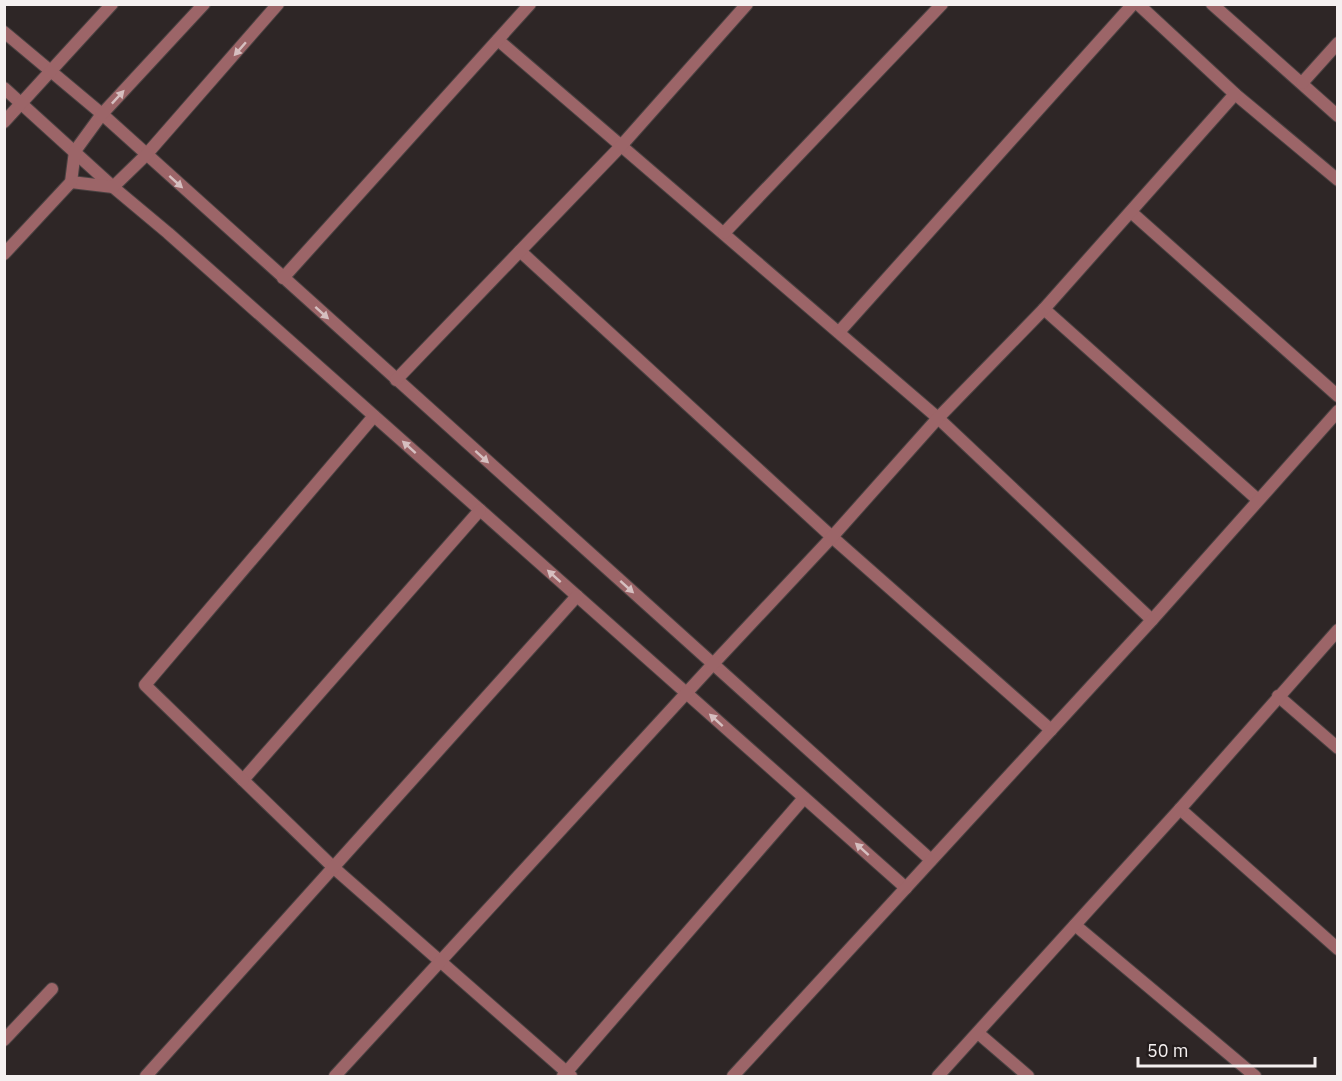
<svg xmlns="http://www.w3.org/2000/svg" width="1342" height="1081" viewBox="0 0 1342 1081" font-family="'IBM Plex Sans',sans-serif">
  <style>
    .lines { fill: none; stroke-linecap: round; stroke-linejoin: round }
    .minor-casing { stroke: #4a4242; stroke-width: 14 }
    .minor { stroke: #9c6568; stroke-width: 12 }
    .oneway { fill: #d6bfc0 }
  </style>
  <rect width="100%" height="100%" fill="#2e2626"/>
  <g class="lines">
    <!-- minor casing -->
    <g class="minor-casing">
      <g id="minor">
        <polyline points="1138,4 1235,94 1338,180"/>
        <polyline points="1212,4 1338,116"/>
        <polyline points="4,32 102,114 931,860"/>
        <polyline points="498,40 938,418 1152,620"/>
        <polyline points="1302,83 1338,43"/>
        <polyline points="4,88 113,187 168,233 906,888"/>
        <polyline points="4,122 112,4"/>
        <polyline points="71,182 113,187 146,155 278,4"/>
        <polyline points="1131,212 1338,396"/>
        <polyline points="724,233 942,4"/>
        <polyline points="520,251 832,537 1051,730"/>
        <polyline points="4,254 71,182 75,151 102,114 204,4"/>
        <polyline points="283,278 530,4"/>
        <polyline points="1044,309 1257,499"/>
        <polyline points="839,332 1133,4"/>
        <polyline points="396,380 621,146 747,4"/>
        <polyline points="480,510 243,780 334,868 571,1076"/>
        <polyline points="1278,696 1338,748"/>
        <polyline points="243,780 145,685 374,416"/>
        <polyline points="1180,809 1338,949"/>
        <polyline points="1075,925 1255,1076"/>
        <polyline points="978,1033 1028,1076"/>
        <polyline points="4,1040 52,989"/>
        <polyline points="146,1076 577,596"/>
        <polyline points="335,1076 713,664 832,537 938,418 1044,309 1235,94"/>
        <polyline points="563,1076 804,798"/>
        <polyline points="733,1076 1152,620 1338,411"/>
        <polyline points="938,1076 1180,809 1338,630"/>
      </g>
    </g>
    <!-- minor -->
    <use href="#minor" class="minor"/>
  </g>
  <!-- one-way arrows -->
  <defs><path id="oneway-solid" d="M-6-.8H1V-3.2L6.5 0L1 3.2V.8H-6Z" transform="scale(1.5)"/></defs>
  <g class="oneway">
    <use href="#oneway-solid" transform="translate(240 49) rotate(131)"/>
    <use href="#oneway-solid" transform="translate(118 97) rotate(-47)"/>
    <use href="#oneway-solid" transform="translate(176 182) rotate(42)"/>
    <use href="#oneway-solid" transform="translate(322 313) rotate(42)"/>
    <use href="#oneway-solid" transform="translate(409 447) rotate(-138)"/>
    <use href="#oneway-solid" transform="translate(482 457) rotate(42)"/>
    <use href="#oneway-solid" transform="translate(554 576) rotate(-138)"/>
    <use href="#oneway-solid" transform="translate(627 587) rotate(42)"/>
    <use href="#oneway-solid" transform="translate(716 720) rotate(-138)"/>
    <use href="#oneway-solid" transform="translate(862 849) rotate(-138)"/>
  </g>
  <!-- border -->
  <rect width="1342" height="1081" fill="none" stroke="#f5f0f0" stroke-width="12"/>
  <!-- scale -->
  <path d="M1138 1057v9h177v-9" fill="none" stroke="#f5f0f0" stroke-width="3"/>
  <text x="1147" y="1057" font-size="18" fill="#f5f0f0" stroke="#241d1d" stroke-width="4.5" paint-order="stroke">50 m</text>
</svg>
